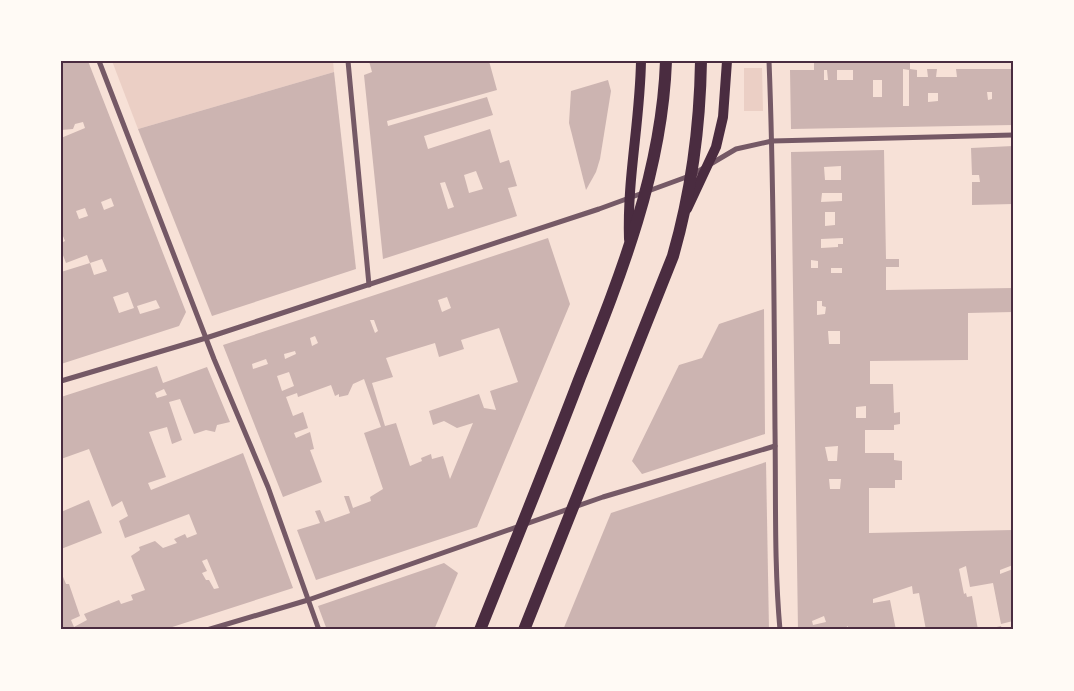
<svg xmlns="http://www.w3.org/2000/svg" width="1074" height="691" viewBox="0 0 1074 691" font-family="'Varela Round',sans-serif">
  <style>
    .green { fill: #ebcfc5 }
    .building { fill: #ccb4b1; fill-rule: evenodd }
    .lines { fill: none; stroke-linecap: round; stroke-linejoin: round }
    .minor { stroke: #755966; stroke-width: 5 }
    .secondary { stroke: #4a2c40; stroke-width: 10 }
    .primary { stroke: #4a2c40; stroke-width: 12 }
    .neatline { fill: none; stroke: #4a2c40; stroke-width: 2 }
  </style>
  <rect width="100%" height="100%" fill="#f7e1d7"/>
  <!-- green -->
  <g class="green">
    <polygon points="112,61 333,61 334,72 138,129"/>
    <polygon points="744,68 762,68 763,111 744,111"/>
  </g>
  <!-- building -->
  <g class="building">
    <path d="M61 61H88L186 312 179 326 61 364V272L90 263 94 275 107 271 102 259 90 263 87 255 66 263 61 250V243L65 241 61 231V138L85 128 83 122 75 124 73 129 61 130ZM111 198 114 206 104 210 101 202ZM85 208 88 216 79 219 76 211ZM128 292 134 308 119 313 113 297ZM156 300 160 308 140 314 137 306Z"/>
    <path d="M369 61H489L497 90 387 121 388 126 487 97 493 115 424 136 428 149 490 129 500 163 509 160 517 186 508 188 517 216 383 259 364 75 372 72ZM476 171 483 189 469 193 464 175ZM445 182 454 207 448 209 440 183Z"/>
    <path d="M814 61H910V69L917 70V77H928L927 69H937L936 77H957L956 69H1013V125L791 129 790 70H814ZM903 69 909 70V106H903ZM824 70H827L828 80H824ZM837 70H853V80H837ZM873 80H882V97H873ZM987 92H992V99L988 100ZM928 93H938V101L928 102Z"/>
    <polygon points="334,72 356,269 212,316 138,129"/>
    <polygon points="608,80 611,91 600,159 596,172 586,190 569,123 571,91"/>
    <polygon points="1013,146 1013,204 972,205 972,182 980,182 979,175 972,175 971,148"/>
    <path d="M884 150 886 259H899V267H886V290L1013 288V312L968 313V360L870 361V384H893L894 413 900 412V424L894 425V430H865V453H894V460L902 461V480H895V488H869V533L1013 530V565L1000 570V574L1013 569V621L1001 624 993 583 970 587 966 566 959 569 964 594 966 593 967 597 972 596 978 630H926L919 593 913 594 912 586 873 599V603L890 600 896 630H848V626L842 630H798L791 152ZM841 166V180H825L824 167ZM822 193H842V201L821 202ZM825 212H835V225L825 226ZM843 238V244H838V247L821 248V239ZM811 260 818 261V268H811ZM831 268H842V273H831ZM817 301H822V306L826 307 825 314 817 315ZM828 331H840V344H829ZM866 406V418H856V407ZM838 446 837 461H828L825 447ZM829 479H841L840 489H830ZM824 616 826 622 813 625 812 621Z"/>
    <path d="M548 238 570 304 477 527 316 580 297 530 320 523 315 511 320 510 325 522 350 513 344 496H349L353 508 371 501 370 497 383 489 364 433 381 427 364 379 353 384 348 395 339 397V394L335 396 331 385 298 397 297 393 286 397 293 416 303 412 308 428 294 433 296 438 310 432 314 449 310 450 322 482 283 497 223 345ZM447 297 451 308 442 312 438 300ZM370 320H374L378 331 375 333ZM499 328 518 382 490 391 496 410 484 408 479 394 429 411 433 425 444 421 457 428 473 423 450 479 443 456 432 459 431 454 421 458 422 461 410 466 396 423 385 426 372 383 393 377 386 358 435 343 439 357 464 349 461 340ZM315 336 318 343 312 346 310 338ZM295 351 296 354 285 359 284 354ZM266 359 268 364 253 369 252 364ZM289 372 294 386 282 391 277 376Z"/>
    <polygon points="764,309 765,434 642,474 632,461 679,365 702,358 719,324"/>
    <path d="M157 366 163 383 207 367 230 422 217 425 215 432 206 430 194 434 180 399 169 402 182 440 172 444 167 427 149 432 166 477 148 483 151 490 243 453 293 588 163 630H61V572L66 584H69L80 616 71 620 74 627 87 620 84 614 119 600 121 604 133 600 131 595 145 590 131 556 140 550 139 547 155 541 163 548 177 543 174 539 185 534 187 538 197 534 189 514 125 538 119 521 128 516 122 501 112 507 89 449 61 459V397ZM164 389 167 395 157 398 155 393ZM207 559 219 588 214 589 209 580H206L202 573 207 571 202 561Z"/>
    <polygon points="766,462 769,630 563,630 611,513"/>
    <polygon points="89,500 102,533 61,549 61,512"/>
    <polygon points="444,563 458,573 434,630 327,630 318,606"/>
    <polygon points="1001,626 1002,630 988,630 988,629"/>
  </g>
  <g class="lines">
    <!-- minor -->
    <g class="minor">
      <polyline points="99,61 214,359 268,487 319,630"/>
      <polyline points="348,61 369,285"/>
      <path d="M769 61C774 184 774 306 775 429 776 496 774 563 780 630"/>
      <polyline points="61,381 206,338 599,209 692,175 736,149 772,141 1013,135"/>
      <polyline points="207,630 308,600 603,497 775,446"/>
    </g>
    <!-- secondary -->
    <g class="secondary">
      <polyline points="687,209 716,147 723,117 727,61"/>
      <path d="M629 239C627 178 640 122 641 61"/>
    </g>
    <!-- primary -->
    <g class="primary">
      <path d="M480 630C513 547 547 464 579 380 620 277 662 173 666 61"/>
      <path d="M524 630 673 256C691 193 700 127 701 61"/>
    </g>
  </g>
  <!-- border -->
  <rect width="1074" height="691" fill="none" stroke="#fffaf5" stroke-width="125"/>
  <rect x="62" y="62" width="950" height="566" class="neatline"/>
</svg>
